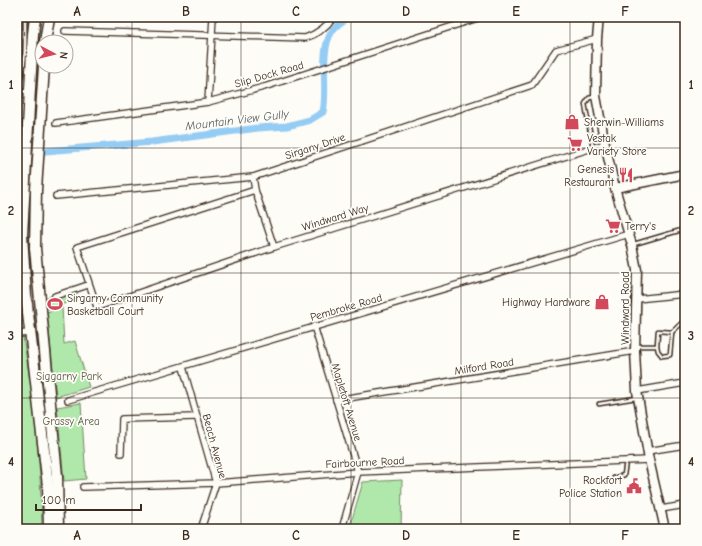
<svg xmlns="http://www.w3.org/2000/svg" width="702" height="546" viewBox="0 0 702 546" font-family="'Comic Neue',sans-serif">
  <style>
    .green { fill: #b0e7ab; stroke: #768864 }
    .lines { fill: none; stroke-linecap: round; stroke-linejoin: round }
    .canal { stroke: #95ccf4; stroke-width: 7 }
    .lane-casing { stroke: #3b2a1e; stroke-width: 5.5 }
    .street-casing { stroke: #3b2a1e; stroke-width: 8 }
    .secondary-casing { stroke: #3b2a1e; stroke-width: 11 }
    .highway-casing { stroke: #3b2a1e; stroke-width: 13 }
    .lane { stroke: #fdfcf7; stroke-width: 2.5 }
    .street { stroke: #fdfcf7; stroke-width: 5.5 }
    .secondary { stroke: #fdfcf7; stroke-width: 8 }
    .highway { stroke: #fdfcf7; stroke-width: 10 }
    .grid { fill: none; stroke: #3b2a1e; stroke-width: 1; stroke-opacity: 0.55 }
    .labels { text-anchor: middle; stroke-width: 3.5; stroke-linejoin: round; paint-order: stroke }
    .street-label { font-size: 11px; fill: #3b2a1e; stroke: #fdfcf7 }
    .poi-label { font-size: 11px; fill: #3b2a1e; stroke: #fdfcf7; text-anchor: start }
    .park-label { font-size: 11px; fill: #585941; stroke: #fdfcf7 }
    .water-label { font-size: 12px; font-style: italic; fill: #565b5e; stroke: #fdfcf7 }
    .neatline { fill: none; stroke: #3b2a1e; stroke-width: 1.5 }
    .grid-label { font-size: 13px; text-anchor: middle; font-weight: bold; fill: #3b2a1e }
  </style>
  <rect width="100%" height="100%" fill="#fdfcf7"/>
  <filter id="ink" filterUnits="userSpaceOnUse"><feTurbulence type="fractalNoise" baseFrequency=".025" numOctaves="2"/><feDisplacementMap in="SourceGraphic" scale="8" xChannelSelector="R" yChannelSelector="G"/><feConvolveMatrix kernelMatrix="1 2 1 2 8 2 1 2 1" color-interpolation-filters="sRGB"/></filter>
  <g filter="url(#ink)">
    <!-- green -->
    <g class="green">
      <polygon points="20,164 17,226 22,323 17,329 17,167"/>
      <polygon points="76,289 78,299 48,309 47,297"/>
      <polygon points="62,307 64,344 75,341 89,387 56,397 47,312"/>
      <path d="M17 337H23C34 401 41 464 42 529H22L17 421Z"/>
      <polygon points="81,403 86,479 64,481 57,407"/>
      <polygon points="402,480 401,529 349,529 363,482"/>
    </g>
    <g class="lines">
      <!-- canal -->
      <path class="canal" d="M46 151 152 142 258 128 287 126 310 120 323 112C330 81 311 31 351 17"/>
      <!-- lane casing -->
      <g class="lane-casing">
        <g id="lane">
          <path d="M17 85C27 72 25 34 25 17"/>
          <polyline points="17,90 27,92"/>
          <polyline points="593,148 585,104 589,98 594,97"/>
          <polyline points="634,244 685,229"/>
          <polyline points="672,332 685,320"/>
          <polyline points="637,346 657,346 658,331 672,332 670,355 662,356 658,351 657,346"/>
          <polyline points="599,404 636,398"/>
          <polyline points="614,478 624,475 626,461"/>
        </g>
      </g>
      <!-- street casing -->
      <g class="street-casing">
        <g id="street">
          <path d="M65 31 305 38C317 34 326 28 333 17"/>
          <polyline points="597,39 556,50 532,85 253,177 255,190 77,247 97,307 274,247 605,144"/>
          <polyline points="208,102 213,17"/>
          <polyline points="56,123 208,102 264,87 481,17"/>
          <polyline points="255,190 274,247"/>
          <polyline points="56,196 253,177"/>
          <polyline points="55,296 88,285"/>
          <polyline points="637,299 685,294"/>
          <polyline points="314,326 358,472 342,529"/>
          <polyline points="17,334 30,333"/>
          <polyline points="183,367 216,483 201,529"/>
          <polyline points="637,391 685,383"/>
          <polyline points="68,400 629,234"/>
          <polyline points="336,400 635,351"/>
          <polyline points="647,451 685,445"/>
          <polyline points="121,453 122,419 196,417"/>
          <polyline points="83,487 216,483 358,472 649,460"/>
          <polyline points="661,509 685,505"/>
        </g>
      </g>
      <!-- secondary casing -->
      <g class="secondary-casing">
        <g id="secondary">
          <polyline points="599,17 597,39 596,96 605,144 615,188 632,245 637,270 635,351 637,391 649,460 665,529"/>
          <polyline points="615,188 685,174"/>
        </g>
      </g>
      <!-- highway casing -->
      <g class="highway-casing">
        <g id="highway">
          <polyline points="35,17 33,34 22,235 26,296 48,486 49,529"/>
          <polyline points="45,42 49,17"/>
          <polyline points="44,66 36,190 35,248 57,476 58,529"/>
        </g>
      </g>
      <!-- lane -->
      <use href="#lane" class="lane"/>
      <!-- street -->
      <use href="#street" class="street"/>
      <!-- secondary -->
      <use href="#secondary" class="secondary"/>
      <!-- highway -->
      <use href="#highway" class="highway"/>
    </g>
  </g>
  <!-- grid -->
  <path class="grid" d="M132 17V529M241 17V529M351 17V529M461 17V529M570 17V529M17 148H685M17 273H685M17 398H685"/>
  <!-- icons -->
  <defs>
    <g id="shop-bare" transform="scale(1.2)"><path d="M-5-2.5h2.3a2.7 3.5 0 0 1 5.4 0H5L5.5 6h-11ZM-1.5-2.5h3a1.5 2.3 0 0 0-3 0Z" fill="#d1495b" stroke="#fdfcf7" stroke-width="2.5" paint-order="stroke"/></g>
    <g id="supermarket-bare" transform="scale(1.2)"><path d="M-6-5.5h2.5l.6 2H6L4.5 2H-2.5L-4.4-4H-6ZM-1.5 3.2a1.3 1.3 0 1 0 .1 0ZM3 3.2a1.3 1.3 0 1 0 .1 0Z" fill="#d1495b" stroke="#fdfcf7" stroke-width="2.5" paint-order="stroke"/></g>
    <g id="restaurant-bare" transform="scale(1.2)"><path d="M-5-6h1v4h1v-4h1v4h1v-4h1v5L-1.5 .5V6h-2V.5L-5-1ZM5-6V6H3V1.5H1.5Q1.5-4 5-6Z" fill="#d1495b" stroke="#fdfcf7" stroke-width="2.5" paint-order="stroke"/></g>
    <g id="stadium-bare" transform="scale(1.2)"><path d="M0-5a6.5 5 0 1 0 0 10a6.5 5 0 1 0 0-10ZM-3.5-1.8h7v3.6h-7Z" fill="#d1495b" stroke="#fdfcf7" stroke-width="2.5" paint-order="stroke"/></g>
    <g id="civic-bare" transform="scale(1.2)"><path d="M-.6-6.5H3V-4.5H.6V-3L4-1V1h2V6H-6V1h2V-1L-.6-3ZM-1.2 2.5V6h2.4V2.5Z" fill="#d1495b" stroke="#fdfcf7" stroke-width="2.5" paint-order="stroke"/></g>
  </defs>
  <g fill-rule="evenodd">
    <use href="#shop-bare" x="572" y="122"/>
    <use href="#supermarket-bare" x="575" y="144"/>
    <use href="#restaurant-bare" x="626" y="175"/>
    <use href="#supermarket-bare" x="613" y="226"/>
    <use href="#shop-bare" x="602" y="302"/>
    <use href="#stadium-bare" x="55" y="304"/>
    <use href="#civic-bare" x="634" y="486"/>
  </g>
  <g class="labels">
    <!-- street labels -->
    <g class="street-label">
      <text transform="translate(269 74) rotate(-16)" y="4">Slip Dock Road</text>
      <text transform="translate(315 146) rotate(-18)" y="4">Sirgany Drive</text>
      <text transform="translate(335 217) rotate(-17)" y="4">Windward Way</text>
      <text transform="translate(346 307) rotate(-16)" y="4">Pembroke Road</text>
      <text transform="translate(625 308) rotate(-90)" y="4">Windward Road</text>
      <text transform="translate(484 366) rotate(-9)" y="4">Milford Road</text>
      <text transform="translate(347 402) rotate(73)" y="4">Mapletoft Avenue</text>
      <text transform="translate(215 446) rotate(75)" y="4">Beach Avenue</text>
      <text transform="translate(365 462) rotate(-3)" y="4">Fairbourne Road</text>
    </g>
    <!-- poi labels -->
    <g class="poi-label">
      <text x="584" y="126">Sherwin-Williams</text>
      <text x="587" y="142">Vestak<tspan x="587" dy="13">Variety Store</tspan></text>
      <text x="614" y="173" text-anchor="end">Genesis<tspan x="614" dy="13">Restaurant</tspan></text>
      <text x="625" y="230">Terry's</text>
      <text x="67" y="302">Sirgarny Community<tspan x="67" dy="13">Basketball Court</tspan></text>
      <text x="590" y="306" text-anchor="end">Highway Hardware</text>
      <text x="622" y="484" text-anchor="end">Rockfort<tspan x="622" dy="13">Police Station</tspan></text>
    </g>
    <!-- park labels -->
    <g class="park-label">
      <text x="69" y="380">Siggarny Park</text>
      <text x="71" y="425">Grassy Area</text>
    </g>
    <!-- water labels -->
    <g class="water-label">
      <text transform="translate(237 120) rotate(-7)" y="4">Mountain View Gully</text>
    </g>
  </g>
  <!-- margin -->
  <rect width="702" height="546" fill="none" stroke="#fdfcf7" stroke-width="44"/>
  <!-- north arrow -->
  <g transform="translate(54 54) rotate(97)"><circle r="19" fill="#fdfcf7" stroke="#afa8a0"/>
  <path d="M0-3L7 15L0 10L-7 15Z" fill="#d1495b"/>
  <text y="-6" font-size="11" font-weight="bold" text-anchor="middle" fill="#3b2a1e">N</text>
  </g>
  <!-- scale -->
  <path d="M36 504v6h105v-6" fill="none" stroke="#3b2a1e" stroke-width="2"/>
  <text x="42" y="504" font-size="12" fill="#3b2a1e" stroke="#fdfcf7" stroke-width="3" paint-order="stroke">100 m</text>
  <rect x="22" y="22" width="658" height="502" class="neatline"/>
  <g class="grid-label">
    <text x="77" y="16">A</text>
    <text x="186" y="16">B</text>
    <text x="296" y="16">C</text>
    <text x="406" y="16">D</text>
    <text x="516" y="16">E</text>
    <text x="625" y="16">F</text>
    <text x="11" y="89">1</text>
    <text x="691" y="89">1</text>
    <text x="11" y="215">2</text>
    <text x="691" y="215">2</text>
    <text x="11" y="340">3</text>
    <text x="691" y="340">3</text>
    <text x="11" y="466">4</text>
    <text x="691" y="466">4</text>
    <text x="77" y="540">A</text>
    <text x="186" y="540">B</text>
    <text x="296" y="540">C</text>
    <text x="406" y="540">D</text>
    <text x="516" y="540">E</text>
    <text x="625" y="540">F</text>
  </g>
</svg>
